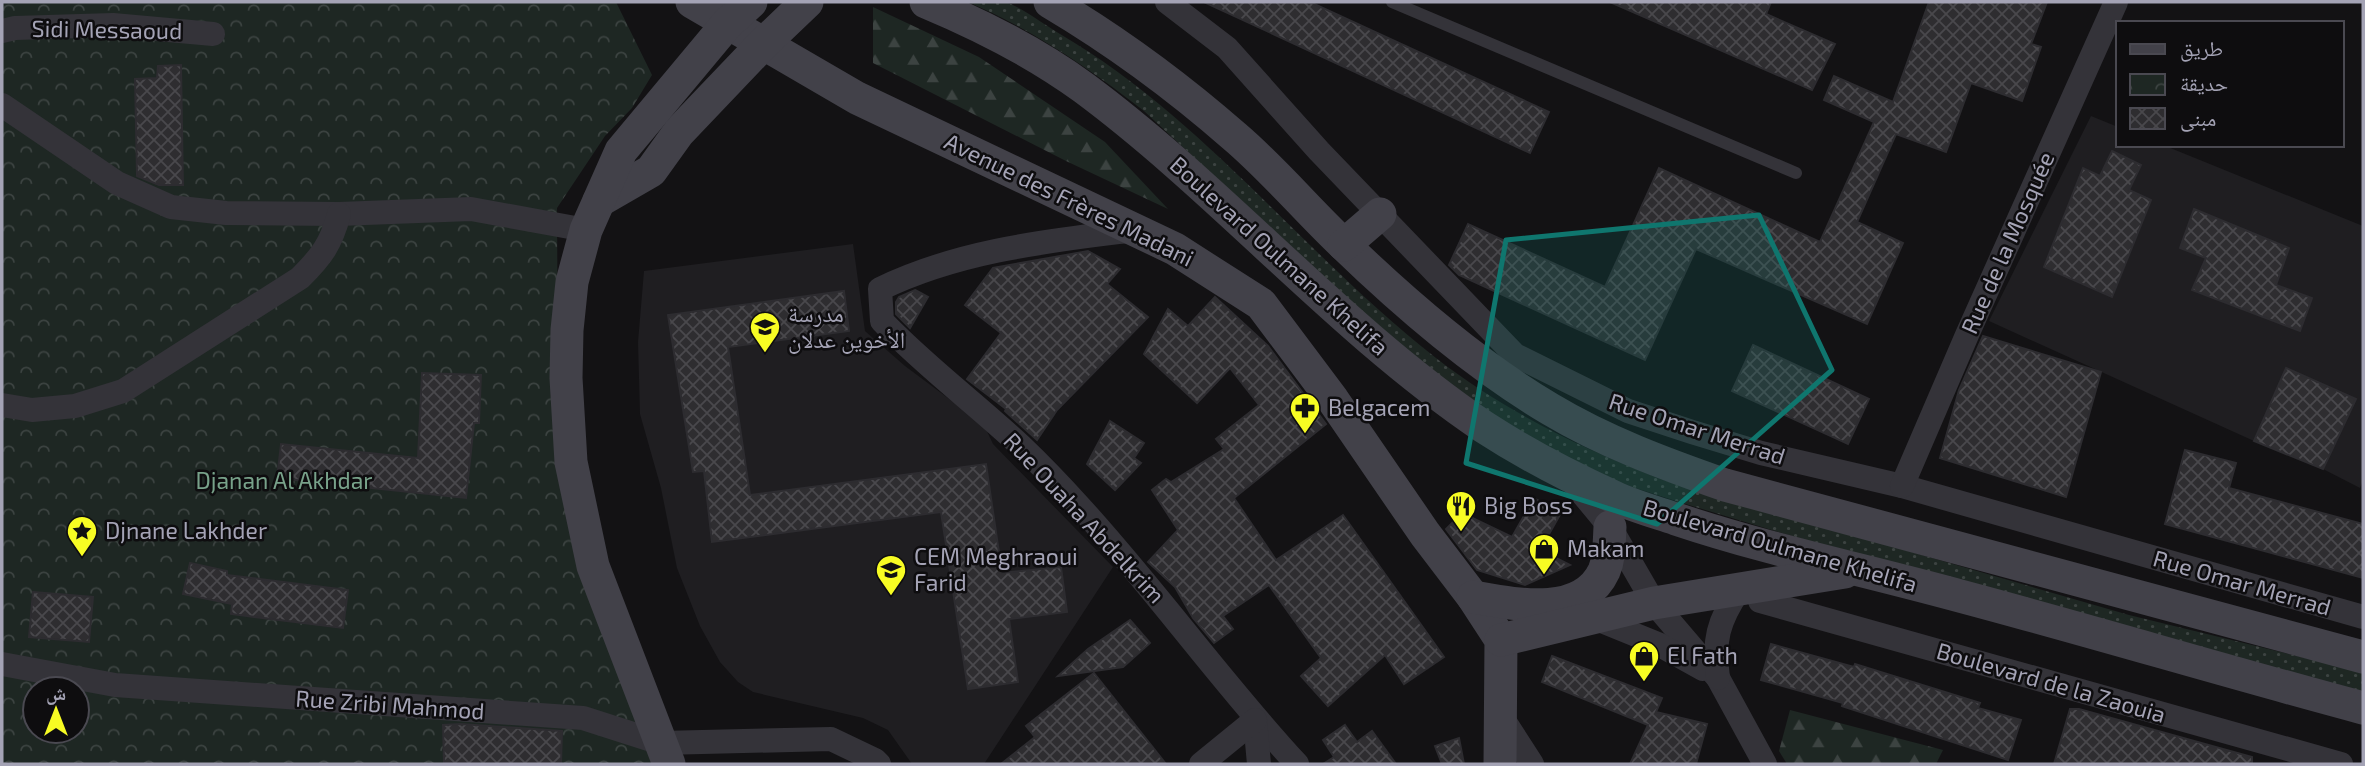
<svg xmlns="http://www.w3.org/2000/svg" width="2365" height="766" viewBox="0 0 2365 766" font-family="'Exo 2','Noto Naskh Arabic',sans-serif">
  <style>
    .built { fill: #1f1e21 }
    .grass { fill: url(#grass-dots) }
    .forest { fill: url(#forest-firs) }
    .park { fill: url(#park-crowns); fill-rule: evenodd }
    .building { fill: url(#building-cross-hatch); stroke: #2d2c30; stroke-width: 2 }
    .lines { fill: none; stroke-linecap: round; stroke-linejoin: round }
    .lane { stroke: #343339; stroke-width: 12 }
    .street { stroke: #343339; stroke-width: 24 }
    .secondary { stroke: #424149; stroke-width: 33 }
    .marked { fill: #0f766e; fill-opacity: 0.2; stroke: #0f766e; stroke-width: 5; stroke-linejoin: round }
    .labels { text-anchor: middle; stroke-width: 5; stroke-linejoin: round; paint-order: stroke }
    .street-label { font-size: 23px; fill: #a4a3b5; stroke: #0e0d0f }
    .poi-label { font-size: 23px; fill: #a4a3b5; stroke: #0e0d0f; text-anchor: start }
    .park-label { font-size: 23px; fill: #78a28a; stroke: #0e0d0f }
  </style>
  <defs>
    <pattern id="grass-dots" width="8" height="8" patternUnits="userSpaceOnUse" patternTransform="scale(1.75)"><rect width="8" height="8" fill="#1e2723"/><path d="M2 2h.1M6 6h.1" fill="none" stroke="#3c4341" stroke-width="1.8" stroke-linecap="round"/></pattern>
    <pattern id="forest-firs" width="22" height="20" patternUnits="userSpaceOnUse" patternTransform="scale(1.75)"><rect width="22" height="20" fill="#1e2723"/><path d="M5 1l3.5 6h-7zM16 11l3.5 6h-7z" fill="#3c4341"/></pattern>
    <pattern id="park-crowns" width="20" height="18" patternUnits="userSpaceOnUse" patternTransform="scale(1.75)"><rect width="20" height="18" fill="#1e2723"/><path d="M2 6a3 3 0 1 1 6 0M12 15a3 3 0 1 1 6 0" fill="none" stroke="#3c4341"/></pattern>
    <pattern id="building-cross-hatch" width="8" height="8" patternUnits="userSpaceOnUse" patternTransform="scale(1.75)"><rect width="8" height="8" fill="#2e2d30"/><path d="M0 0l8 8M0 8l8-8" fill="none" stroke="#49484c"/></pattern>
  </defs>
  <rect width="100%" height="100%" fill="#131214"/>
  <!-- built -->
  <g class="built">
    <polygon points="2091,116 2118,127 2118,145 2163,145 2363,226 2363,480 2360,488 2323,469 2254,441 1989,321"/>
    <polygon points="853,244 865,331 905,366 984,425 993,444 1113,567 984,764 912,764 888,730 863,718 753,692 738,682 720,662 700,626 677,568 661,488 640,414 638,342 644,271"/>
  </g>
  <!-- grass -->
  <path class="grass" d="M968 2C979 2 994 0 1005 2 1018 5 1046 26 1060 34 1204 118 1305 256 1436 358 1504 411 1583 449 1663 480L2129 615 2363 672V693L1895 567 1679 502 1626 485 1574 463 1519 433 1414 362 1144 111C1089 68 1031 29 968 2Z"/>
  <!-- forest -->
  <g class="forest">
    <polygon points="873,7 979,57 1105,142 1168,209 1066,161 873,63"/>
    <polygon points="1790,710 1943,750 1936,764 1787,764 1779,751"/>
  </g>
  <!-- park -->
  <path class="park" d="M2 2H616L652 75 632 108 605 136 557 208 558 400 580 558 675 764H2ZM35 689H77V731H35Z"/>
  <!-- building -->
  <g class="building">
    <polygon points="1204,2 1310,2 1549,112 1530,153"/>
    <polygon points="1610,2 1771,2 1766,14 1835,44 1812,90"/>
    <polygon points="1929,2 2047,2 2031,44 2041,47 2022,101 1971,83 1946,152 1896,134 1857,222 1903,243 1867,324 1696,249 1645,360 1459,275 1449,265 1468,224 1605,287 1659,168 1820,242 1874,122 1824,100 1834,76 1893,102"/>
    <polygon points="181,65 183,185 159,185 137,176 135,79 157,78 158,66"/>
    <polygon points="2112,151 2141,165 2129,190 2151,200 2112,297 2044,267 2083,168 2100,176"/>
    <polygon points="2194,209 2289,248 2276,285 2312,298 2300,331 2192,290 2206,258 2180,248"/>
    <polygon points="1088,251 1120,269 1107,284 1148,317 1057,410 1037,440 1005,411 1006,409 967,379 1001,333 965,305 993,268"/>
    <polygon points="915,290 928,297 910,328 896,314 896,302 899,297"/>
    <polygon points="844,291 849,331 728,347 750,495 986,464 1002,573 1061,567 1067,612 1009,619 1018,682 968,689 941,512 712,542 704,471 693,472 668,315"/>
    <polygon points="1215,297 1268,346 1326,424 1234,498 1276,560 1343,515 1444,657 1404,684 1385,655 1328,706 1301,676 1321,658 1269,585 1223,616 1233,629 1214,643 1193,618 1175,587 1148,562 1178,530 1152,490 1166,479 1171,482 1224,449 1216,439 1259,405 1230,368 1197,403 1144,354 1168,309 1188,326"/>
    <polygon points="1983,336 2101,372 2066,497 1940,458 1959,390"/>
    <polygon points="1753,345 1869,399 1848,444 1732,391"/>
    <polygon points="2286,368 2356,399 2323,469 2254,441"/>
    <polygon points="422,373 481,375 479,423 474,423 466,498 277,478 281,444 418,458"/>
    <polygon points="1110,421 1144,443 1134,458 1141,463 1115,490 1087,464"/>
    <polygon points="2185,450 2236,463 2229,488 2363,524 2363,578 2165,524"/>
    <polygon points="1534,498 1561,513 1540,550 1570,565 1525,585 1477,570 1446,529 1462,513 1512,537"/>
    <polygon points="190,563 227,571 227,575 348,590 343,628 231,614 232,604 183,594"/>
    <polygon points="33,592 93,597 89,642 29,637"/>
    <polygon points="1130,620 1150,643 1123,667 1058,676 1088,649"/>
    <polygon points="1771,644 1854,667 1855,664 1980,703 1978,708 2021,720 2008,760 1842,706 1843,703 1761,680"/>
    <polygon points="1552,656 1662,698 1656,712 1707,724 1696,764 1630,764 1648,725 1542,682"/>
    <polygon points="1094,673 1166,764 1001,764 1035,737 1026,726"/>
    <polygon points="2070,709 2079,709 2252,757 2252,764 2054,764"/>
    <polygon points="461,724 562,731 561,764 444,764 443,725"/>
    <polygon points="1345,725 1357,742 1372,731 1396,764 1323,764 1334,757 1323,740"/>
    <polygon points="1459,738 1464,764 1442,764 1435,746"/>
  </g>
  <g class="lines">
    <!-- lane -->
    <polyline class="lane" points="1392,2 1796,173"/>
    <!-- street -->
    <g class="street">
      <polyline points="1167,2 1227,48 1319,151 1515,355 1628,411 1692,432 1761,453 1902,486 2363,617"/>
      <polyline points="2,31 15,28 113,25 213,34"/>
      <polyline points="2,105 117,183 171,207 226,213 339,214 471,209 586,230"/>
      <path d="M1136 230C1049 241 960 250 880 289L882 321C925 366 975 403 1021 446 1041 465 1061 486 1080 507 1156 590 1221 682 1297 764"/>
      <path d="M2 405 32 410 75 406 123 391 300 278C322 256 331 244 339 214"/>
      <polyline points="1571,480 1610,527 1654,603 1718,678 1765,764"/>
      <polyline points="1902,486 1967,335 2116,2"/>
      <polyline points="1760,601 2341,764"/>
      <polyline points="1594,618 1658,644 1703,669"/>
      <polyline points="2,664 115,685 583,718 661,743 831,739 875,760 879,764"/>
      <path d="M1718 678C1713 641 1718 621 1739 590"/>
      <polyline points="1501,716 1532,764"/>
      <polyline points="1255,720 1259,764"/>
      <polyline points="1201,764 1255,720"/>
    </g>
    <!-- secondary -->
    <g class="secondary">
      <polyline points="692,2 857,98 1175,249 1261,304 1333,400 1425,534 1473,597 1501,640 1500,764"/>
      <path d="M926 2C981 25 1036 53 1084 88 1224 192 1339 329 1484 427 1524 453 1570 477 1614 497 1633 506 1655 512 1676 519 1769 550 1865 570 1960 596 2095 632 2228 672 2363 708"/>
      <path d="M1050 2C1114 40 1178 87 1234 136 1273 169 1306 209 1343 244 1405 304 1476 365 1550 409 1605 442 1665 464 1725 485L2363 657"/>
      <polyline points="599,201 651,171 679,132 763,44 807,2"/>
      <polyline points="1344,245 1380,214"/>
      <path d="M1473 597C1513 604 1582 619 1604 571 1610 557 1609 542 1610 527"/>
      <polyline points="1501,640 1654,603 1845,572"/>
      <polyline points="669,764 593,566 571,462 566,378 567,330 572,282 586,230 621,151 727,24 751,2"/>
    </g>
  </g>
  <!-- marked area -->
  <path class="marked" d="M1759 215 1832 370 1657 524 1466 463 1506 240Z"/>
  <!-- icons -->
  <defs>
    <g id="school-pin" transform="scale(1.575)"><path d="M0 17L-7.5 6A9.5 9.5 0 1 1 7.5 6Z" fill="#f7fc23" stroke="#0e0d0f"/><path d="M0-5L7-2L0 1L-7-2ZM-4 1L0 2.5L4 1V4Q0 6-4 4Z" fill="#111"/></g>
    <g id="pharmacy-pin" transform="scale(1.575)"><path d="M0 17L-7.5 6A9.5 9.5 0 1 1 7.5 6Z" fill="#f7fc23" stroke="#0e0d0f"/><path d="M-2-6h4v4h4v4h-4v4h-4v-4h-4v-4h4Z" fill="#111"/></g>
    <g id="restaurant-pin" transform="scale(1.575)"><path d="M0 17L-7.5 6A9.5 9.5 0 1 1 7.5 6Z" fill="#f7fc23" stroke="#0e0d0f"/><path d="M-5-6h1v4h1v-4h1v4h1v-4h1v5L-1.5 .5V6h-2V.5L-5-1ZM5-6V6H3V1.5H1.5Q1.5-4 5-6Z" fill="#111"/></g>
    <g id="sight-pin" transform="scale(1.575)"><path d="M0 17L-7.5 6A9.5 9.5 0 1 1 7.5 6Z" fill="#f7fc23" stroke="#0e0d0f"/><path d="M0-6L1.8-2.2L6-1.7L2.9 1.2L3.7 5.4L0 3.3L-3.7 5.4L-2.9 1.2L-6-1.7L-1.8-2.2Z" fill="#111"/></g>
    <g id="shop-pin" transform="scale(1.575)"><path d="M0 17L-7.5 6A9.5 9.5 0 1 1 7.5 6Z" fill="#f7fc23" stroke="#0e0d0f"/><path d="M-5-2.5h2.3a2.7 3.5 0 0 1 5.4 0H5L5.5 6h-11ZM-1.5-2.5h3a1.5 2.3 0 0 0-3 0Z" fill="#111"/></g>
  </defs>
  <g fill-rule="evenodd">
    <use href="#school-pin" x="765" y="327"/>
    <use href="#pharmacy-pin" x="1305" y="408"/>
    <use href="#restaurant-pin" x="1461" y="506"/>
    <use href="#sight-pin" x="82" y="531"/>
    <use href="#shop-pin" x="1544" y="549"/>
    <use href="#school-pin" x="891" y="570"/>
    <use href="#shop-pin" x="1644" y="656"/>
  </g>
  <g class="labels">
    <!-- street labels -->
    <g class="street-label">
      <text transform="translate(107 30) rotate(1)" y="8">Sidi Messaoud</text>
      <text transform="translate(1069 200) rotate(26)" y="8">Avenue des Frères Madani</text>
      <text transform="translate(2008 243) rotate(-66)" y="8">Rue de la Mosquée</text>
      <text transform="translate(1279 256) rotate(42)" y="8">Boulevard Oulmane Khelifa</text>
      <text transform="translate(1697 429) rotate(18)" y="8">Rue Omar Merrad</text>
      <text transform="translate(1084 518) rotate(47)" y="8">Rue Ouaha Abdelkrim</text>
      <text transform="translate(1780 546) rotate(16)" y="8">Boulevard Oulmane Khelifa</text>
      <text transform="translate(2242 583) rotate(16)" y="8">Rue Omar Merrad</text>
      <text transform="translate(2051 683) rotate(16)" y="8">Boulevard de la Zaouia</text>
      <text transform="translate(390 705) rotate(4)" y="8">Rue Zribi Mahmod</text>
    </g>
    <!-- poi labels -->
    <g class="poi-label">
      <text x="788" y="322">مدرسة<tspan x="788" dy="26">الأخوين عدلان</tspan></text>
      <text x="1328" y="416">Belgacem</text>
      <text x="1484" y="514">Big Boss</text>
      <text x="105" y="539">Djnane Lakhder</text>
      <text x="1567" y="557">Makam</text>
      <text x="914" y="565">CEM Meghraoui<tspan x="914" dy="26">Farid</tspan></text>
      <text x="1667" y="664">El Fath</text>
    </g>
    <!-- park labels -->
    <g class="park-label">
      <text x="284" y="489">Djanan Al Akhdar</text>
    </g>
  </g>
  <!-- border -->
  <rect width="2365" height="766" fill="none" stroke="#a4a3b5" stroke-width="7"/>
  <!-- legend -->
  <rect x="2116" y="21" width="228" height="126" fill="#0e0d0f" stroke="#4a4951" stroke-width="2"/>
  <rect x="2130" y="44" width="35" height="10" fill="#424149" stroke="#4a4951" stroke-width="2"/>
  <text x="2180" y="56" font-size="21" fill="#a4a3b5">طريق</text>
  <rect x="2130" y="74" width="35" height="21" fill="url(#park-crowns)" stroke="#4a4951" stroke-width="2"/>
  <text x="2180" y="91" font-size="21" fill="#a4a3b5">حديقة</text>
  <rect x="2130" y="108" width="35" height="21" fill="url(#building-cross-hatch)" stroke="#4a4951" stroke-width="2"/>
  <text x="2180" y="126" font-size="21" fill="#a4a3b5">مبنى</text>
  <!-- north arrow -->
  <g transform="translate(56 710)"><circle r="33" fill="#0e0d0f" stroke="#4a4951" stroke-width="2"/>
  <path d="M0-5L12 26L0 18L-12 26Z" fill="#f7fc23"/>
  <text y="-10" font-size="19" font-weight="bold" text-anchor="middle" fill="#a4a3b5">ش</text>
  </g>
</svg>
